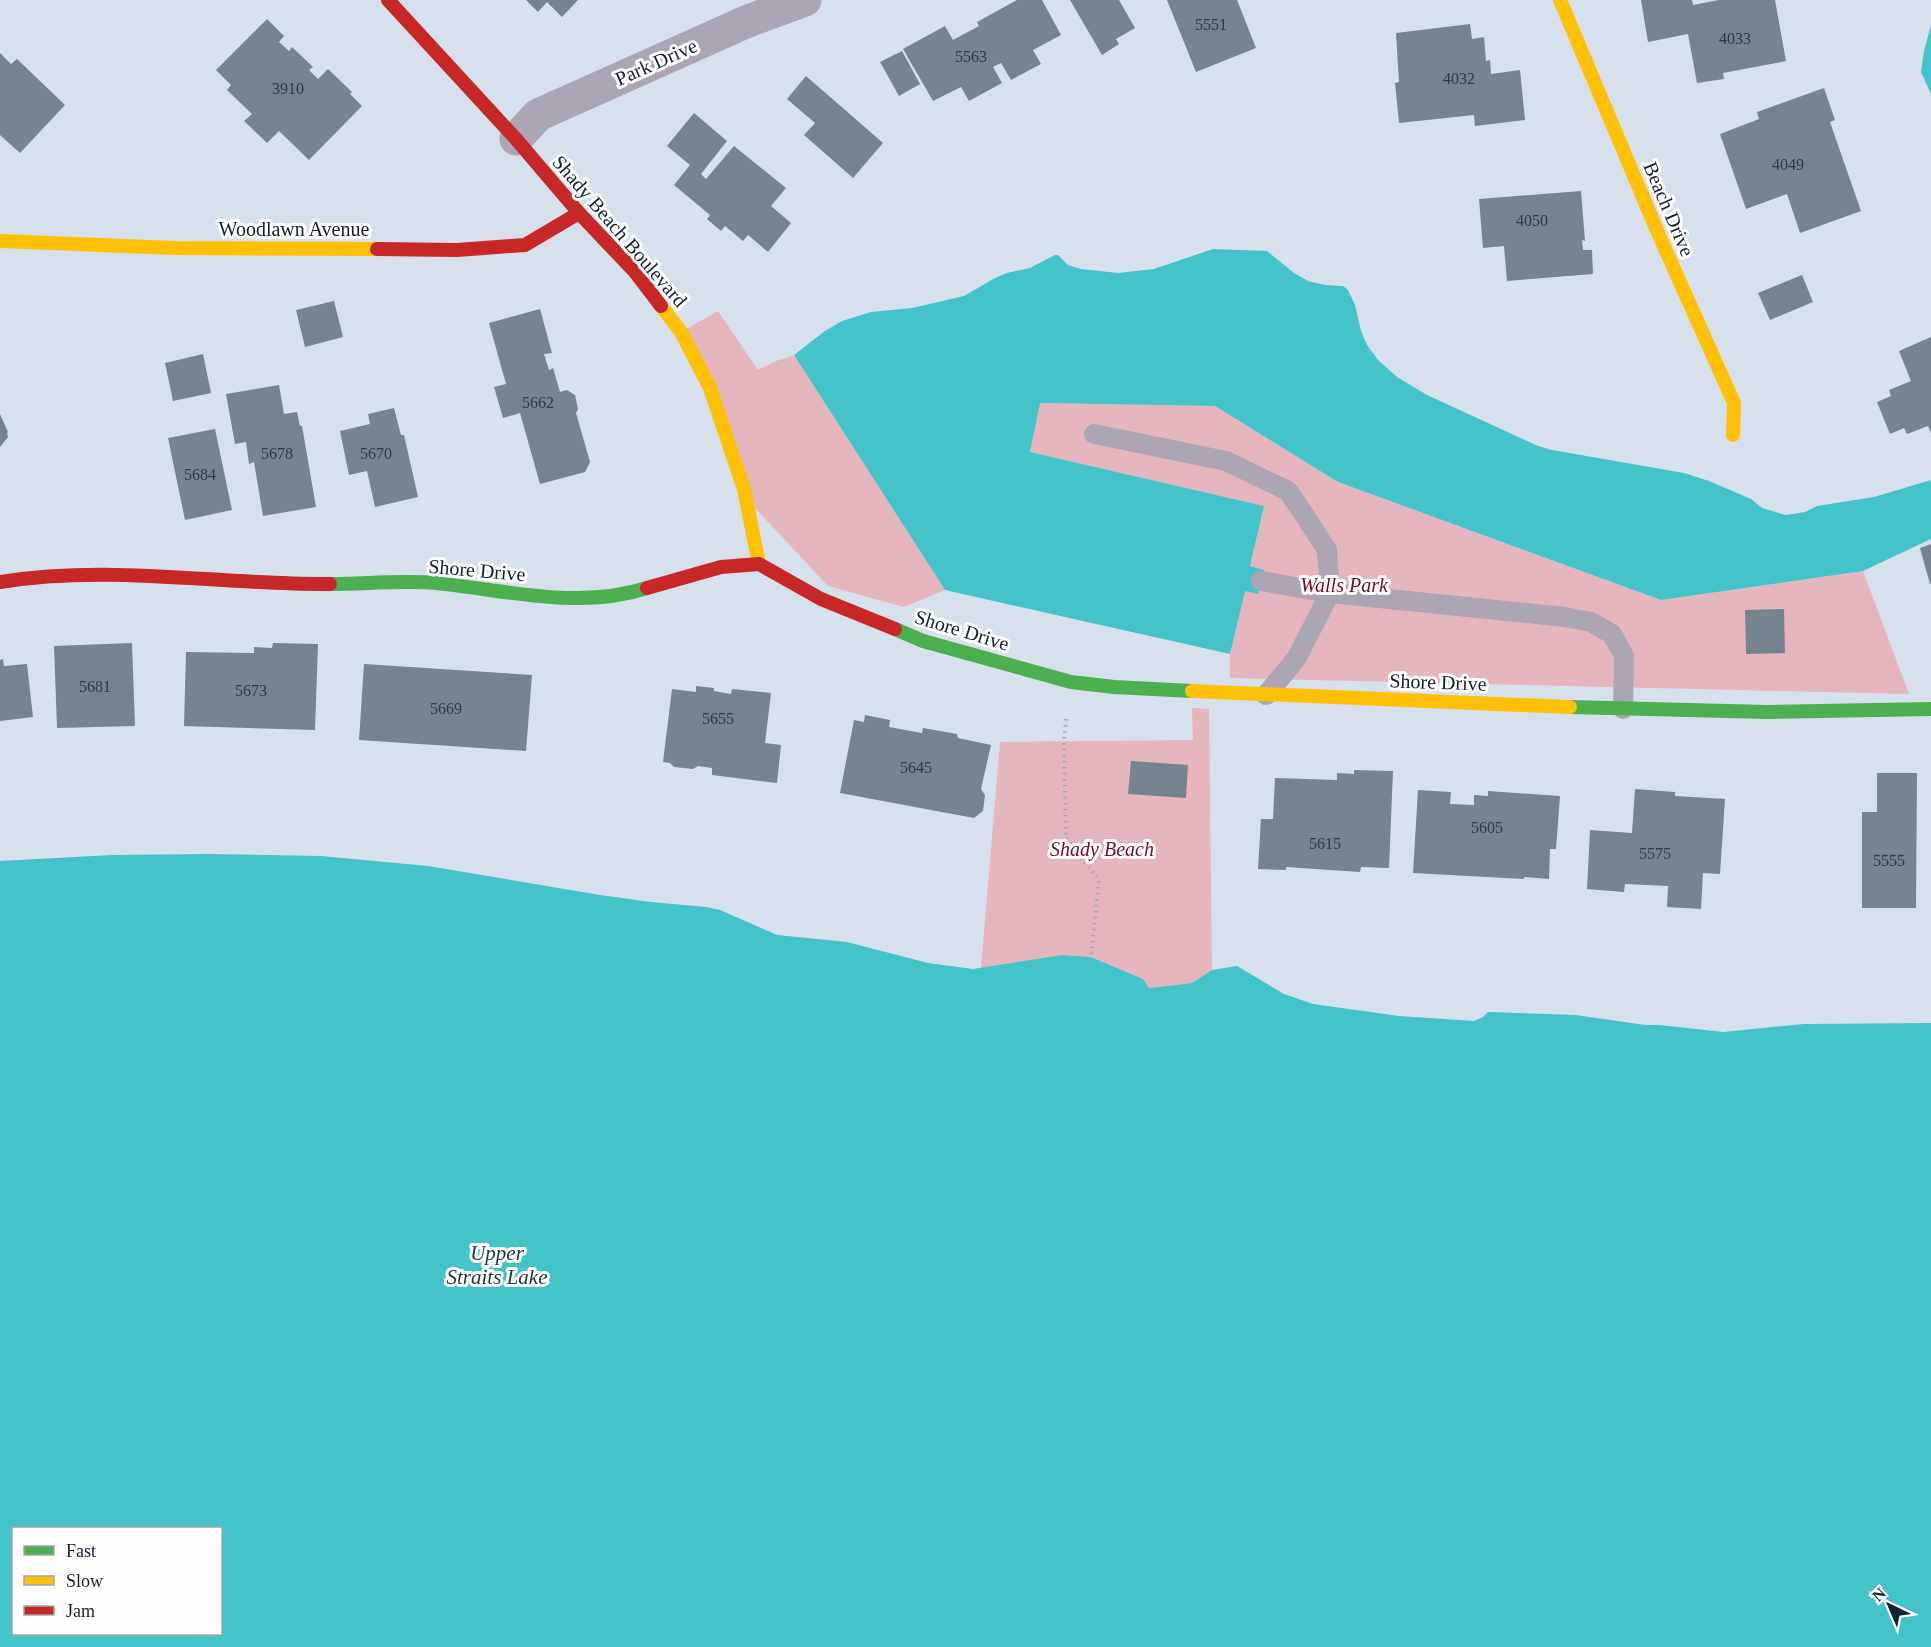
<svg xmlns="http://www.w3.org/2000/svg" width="1931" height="1647" viewBox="0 0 1931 1647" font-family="'Times New Roman',serif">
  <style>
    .green { fill: #e6b6be }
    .water { fill: #44c3c9; fill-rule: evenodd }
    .building { fill: #75848e }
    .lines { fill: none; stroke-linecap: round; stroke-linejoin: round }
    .path { stroke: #a7a7b2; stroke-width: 4; stroke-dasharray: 1.5 4.5; stroke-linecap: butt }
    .lane { stroke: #aca5b3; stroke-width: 20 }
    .street { stroke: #aca5b3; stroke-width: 33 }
    .fast { stroke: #4caf50; stroke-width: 14 }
    .slow { stroke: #ffc107; stroke-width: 14 }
    .jam { stroke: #c62828; stroke-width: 14 }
    .labels { text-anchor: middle; stroke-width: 6; stroke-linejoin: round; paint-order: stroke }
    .number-label { font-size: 16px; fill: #2b394c }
    .street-label { font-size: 20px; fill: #122036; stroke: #fefefe }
    .park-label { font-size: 20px; font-style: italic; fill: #7c0b23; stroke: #fefefe }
    .water-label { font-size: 21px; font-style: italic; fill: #1b393a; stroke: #fefefe }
  </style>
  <rect width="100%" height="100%" fill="#d7e0ed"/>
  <!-- green -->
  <g class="green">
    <polygon points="718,311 758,370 776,361 794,355 945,590 904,607 828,586 755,508 681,332"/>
    <polygon points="1039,403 1215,406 1338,482 1661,600 1863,571 1909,694 1230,678 1230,654 1264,506 1030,452"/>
    <polygon points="1192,708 1209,709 1212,970 1192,983 1149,988 1143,979 1091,957 1062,955 981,969 1000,742 1193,740"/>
  </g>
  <!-- water -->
  <g class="water">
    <polygon points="1931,25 1931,94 1921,72 1924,51"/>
    <polygon points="1213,249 1267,251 1294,273 1308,281 1325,285 1343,286 1348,290 1355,305 1361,331 1367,345 1378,360 1397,377 1427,395 1538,446 1552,450 1684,473 1709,481 1751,499 1762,508 1786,515 1805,512 1817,506 1874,497 1931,480 1931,539 1863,571 1661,600 1338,482 1215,406 1040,403 1030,452 1264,506 1250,566 1264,570 1258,594 1245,591 1230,654 945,590 794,355 825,331 842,321 871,312 912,308 964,296 995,278 1007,273 1030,268 1055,255 1058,255 1068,265 1081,269 1118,273 1154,269"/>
    <path d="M209 854 321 856 428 866 600 895 651 902 706 907 720 910 777 935 847 942 928 963 973 969 1062 955 1091 957 1143 979 1149 988 1192 983 1212 970 1237 966 1284 994 1313 1004 1399 1016 1474 1021 1483 1017 1488 1012 1576 1015 1645 1025H1660L1723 1032 1804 1024 1931 1023V1647H0V861L112 855ZM14 1528H220V1634H14Z"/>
  </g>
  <!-- building -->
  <g class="building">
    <polygon points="526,0 578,0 562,17 547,2 538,12"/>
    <polygon points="1017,0 1042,0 1061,35 1033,50 1041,64 1011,80 1001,63 993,67 1002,83 969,101 961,87 933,101 903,49 945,26 953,40 979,26 977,22"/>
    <polygon points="1070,0 1119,0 1135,28 1116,39 1119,44 1102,55"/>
    <polygon points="1167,0 1237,0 1256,48 1196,72"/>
    <polygon points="1641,0 1692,0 1693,5 1719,0 1775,0 1786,61 1723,73 1724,79 1697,83 1688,34 1648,42"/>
    <polygon points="267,19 284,36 279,42 289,51 292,47 313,67 309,70 318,79 328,69 352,92 350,94 362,106 309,160 279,131 267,143 244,121 252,114 227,90 231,85 216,70"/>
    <polygon points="1470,24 1472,39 1484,37 1486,61 1490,60 1491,74 1520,70 1525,120 1475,126 1474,115 1399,123 1395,83 1399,82 1396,33"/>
    <polygon points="902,51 920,84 899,96 880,62"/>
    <polygon points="0,53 11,64 17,59 65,105 20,153 0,135"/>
    <polygon points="806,76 883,143 853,178 804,135 815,123 787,99"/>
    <polygon points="1824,88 1835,120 1830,122 1861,211 1800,233 1787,194 1746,209 1720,134 1759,119 1757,112"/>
    <polygon points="694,113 727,141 701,174 706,179 734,146 786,188 771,206 791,223 768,252 748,235 743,241 725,226 721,231 707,219 710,215 674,185 690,165 667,146"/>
    <polygon points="1581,191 1585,241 1582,240 1583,250 1592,250 1593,274 1507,281 1504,246 1483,248 1479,199"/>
    <polygon points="1802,275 1813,302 1770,320 1758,293"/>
    <polygon points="334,301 343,337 305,347 296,310"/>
    <polygon points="540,309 552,353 544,354 549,370 553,368 560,392 567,390 575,395 578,409 576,413 590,462 585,472 540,484 520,413 503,418 494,387 506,384 489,323"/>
    <polygon points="1931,337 1931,433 1928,426 1907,434 1904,428 1890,434 1877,402 1891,396 1889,390 1911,381 1899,351"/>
    <polygon points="203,354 211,393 173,401 165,363"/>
    <polygon points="279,385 284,414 297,412 300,426 302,426 316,507 263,516 254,462 249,464 246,442 235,444 226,394"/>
    <polygon points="394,408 401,435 404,435 418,497 375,507 367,471 349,475 340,431 370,424 368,414"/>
    <polygon points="0,414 8,432 7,433 8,437 0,447"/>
    <polygon points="215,429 232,510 185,520 168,438"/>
    <polygon points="1931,544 1931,584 1930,584 1920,548"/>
    <polygon points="1784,609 1785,653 1746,654 1745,610"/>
    <polygon points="132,643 135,726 57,728 54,646"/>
    <polygon points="273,643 318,644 315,730 184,726 186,652 254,653 254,647 272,648"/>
    <polygon points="3,659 4,666 27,664 33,717 0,721 0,660"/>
    <polygon points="364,664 532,675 526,751 359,740"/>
    <polygon points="696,686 714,688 714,691 731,694 732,689 771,693 765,743 781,745 777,783 712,775 712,768 698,766 693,769 674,767 670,763 663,762 672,689 696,692"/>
    <polygon points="865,715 890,720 889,727 922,733 923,728 957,734 958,738 991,745 981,789 985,795 983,811 974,818 840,793 854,720 864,722"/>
    <polygon points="1131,761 1188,765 1186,798 1128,794"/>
    <polygon points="1354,770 1393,771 1389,868 1361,867 1360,872 1286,867 1286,870 1258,869 1261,819 1273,819 1275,778 1337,780 1337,773 1354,774"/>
    <polygon points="1877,773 1917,773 1916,908 1862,908 1862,812 1877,812"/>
    <polygon points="1635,789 1675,792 1675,796 1725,799 1720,874 1703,873 1701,909 1667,907 1668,886 1625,884 1624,892 1587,889 1590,830 1632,833"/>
    <polygon points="1418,790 1451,792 1450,804 1474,805 1474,795 1488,796 1488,791 1560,796 1556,849 1550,849 1549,879 1524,877 1524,879 1413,873"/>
  </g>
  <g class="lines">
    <!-- path -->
    <polyline class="path" points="1066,719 1064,741 1066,839 1099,879 1091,957"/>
    <!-- lane -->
    <g class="lane">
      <polyline points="1094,434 1226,461 1288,491 1303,513 1327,550 1330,593 1296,659 1266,695"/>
      <polyline points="1261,581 1330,593 1565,617 1591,622 1612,634 1624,656 1623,709"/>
    </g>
    <!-- street -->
    <polyline class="street" points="516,139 538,115 748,21 805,0"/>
    <!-- fast -->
    <g class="fast">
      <path d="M330 584C365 584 401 580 436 583 505 590 579 610 647 588"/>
      <polyline points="895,629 923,641 1071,682 1114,687 1192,691"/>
      <polyline points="1570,707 1767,712 1931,709"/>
    </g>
    <!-- slow -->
    <g class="slow">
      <polyline points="1560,0 1658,233 1734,403 1733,435"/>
      <polyline points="0,241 175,248 377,249"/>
      <polyline points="661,306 681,332 710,388 744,489 759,564"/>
      <polyline points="1192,691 1570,707"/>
    </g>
    <!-- jam -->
    <g class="jam">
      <polyline points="388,0 516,139 579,213 635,272 661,306"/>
      <polyline points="377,249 457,250 525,245 579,213"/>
      <path d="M0 582C110 564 220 585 330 584"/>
      <polyline points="647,588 721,567 759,564 821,599 895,629"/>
    </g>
  </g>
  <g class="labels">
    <!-- number labels -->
    <g class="number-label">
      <text x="1211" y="30">5551</text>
      <text x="1735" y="44">4033</text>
      <text x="971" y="62">5563</text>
      <text x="1459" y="84">4032</text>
      <text x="288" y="94">3910</text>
      <text x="1788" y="170">4049</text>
      <text x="1532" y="226">4050</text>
      <text x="538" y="408">5662</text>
      <text x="277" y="459">5678</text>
      <text x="376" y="459">5670</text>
      <text x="200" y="480">5684</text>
      <text x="95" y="692">5681</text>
      <text x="251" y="696">5673</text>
      <text x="446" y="714">5669</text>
      <text x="718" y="724">5655</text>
      <text x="916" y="773">5645</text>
      <text x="1487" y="833">5605</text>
      <text x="1325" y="849">5615</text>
      <text x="1655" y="859">5575</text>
      <text x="1889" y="866">5555</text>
    </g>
    <!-- street labels -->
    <g class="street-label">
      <text transform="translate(656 62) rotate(-24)" y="7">Park Drive</text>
      <text transform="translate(1669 209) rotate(67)" y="7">Beach Drive</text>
      <text x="294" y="236">Woodlawn Avenue</text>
      <text transform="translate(620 231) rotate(49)" y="7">Shady Beach Boulevard</text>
      <text transform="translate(477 570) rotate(5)" y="7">Shore Drive</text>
      <text transform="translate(962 630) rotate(17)" y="7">Shore Drive</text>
      <text transform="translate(1438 682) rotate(2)" y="7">Shore Drive</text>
    </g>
    <!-- park labels -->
    <g class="park-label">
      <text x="1344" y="592">Walls Park</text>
      <text x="1102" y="856">Shady Beach</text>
    </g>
    <!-- water labels -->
    <g class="water-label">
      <text x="497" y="1260">Upper<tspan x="497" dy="24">Straits Lake</tspan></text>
    </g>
  </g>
  <!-- legend -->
  <rect x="12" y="1527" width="210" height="108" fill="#fefefe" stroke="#a0a5ae" stroke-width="1.5"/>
  <rect x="24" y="1546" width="30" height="9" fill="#4caf50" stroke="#a0a5ae" stroke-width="1.5"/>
  <text x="66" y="1557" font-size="18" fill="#122036">Fast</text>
  <rect x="24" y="1576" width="30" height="9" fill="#ffc107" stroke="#a0a5ae" stroke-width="1.5"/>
  <text x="66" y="1587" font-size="18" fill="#122036">Slow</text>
  <rect x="24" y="1606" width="30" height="9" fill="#c62828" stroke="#a0a5ae" stroke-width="1.5"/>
  <text x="66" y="1617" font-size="18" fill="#122036">Jam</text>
  <!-- north arrow -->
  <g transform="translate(1889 1605) rotate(316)" stroke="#fefefe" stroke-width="4.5" paint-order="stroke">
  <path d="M0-4.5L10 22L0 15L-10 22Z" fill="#122036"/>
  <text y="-9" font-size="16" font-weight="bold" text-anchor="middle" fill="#122036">N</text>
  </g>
</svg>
